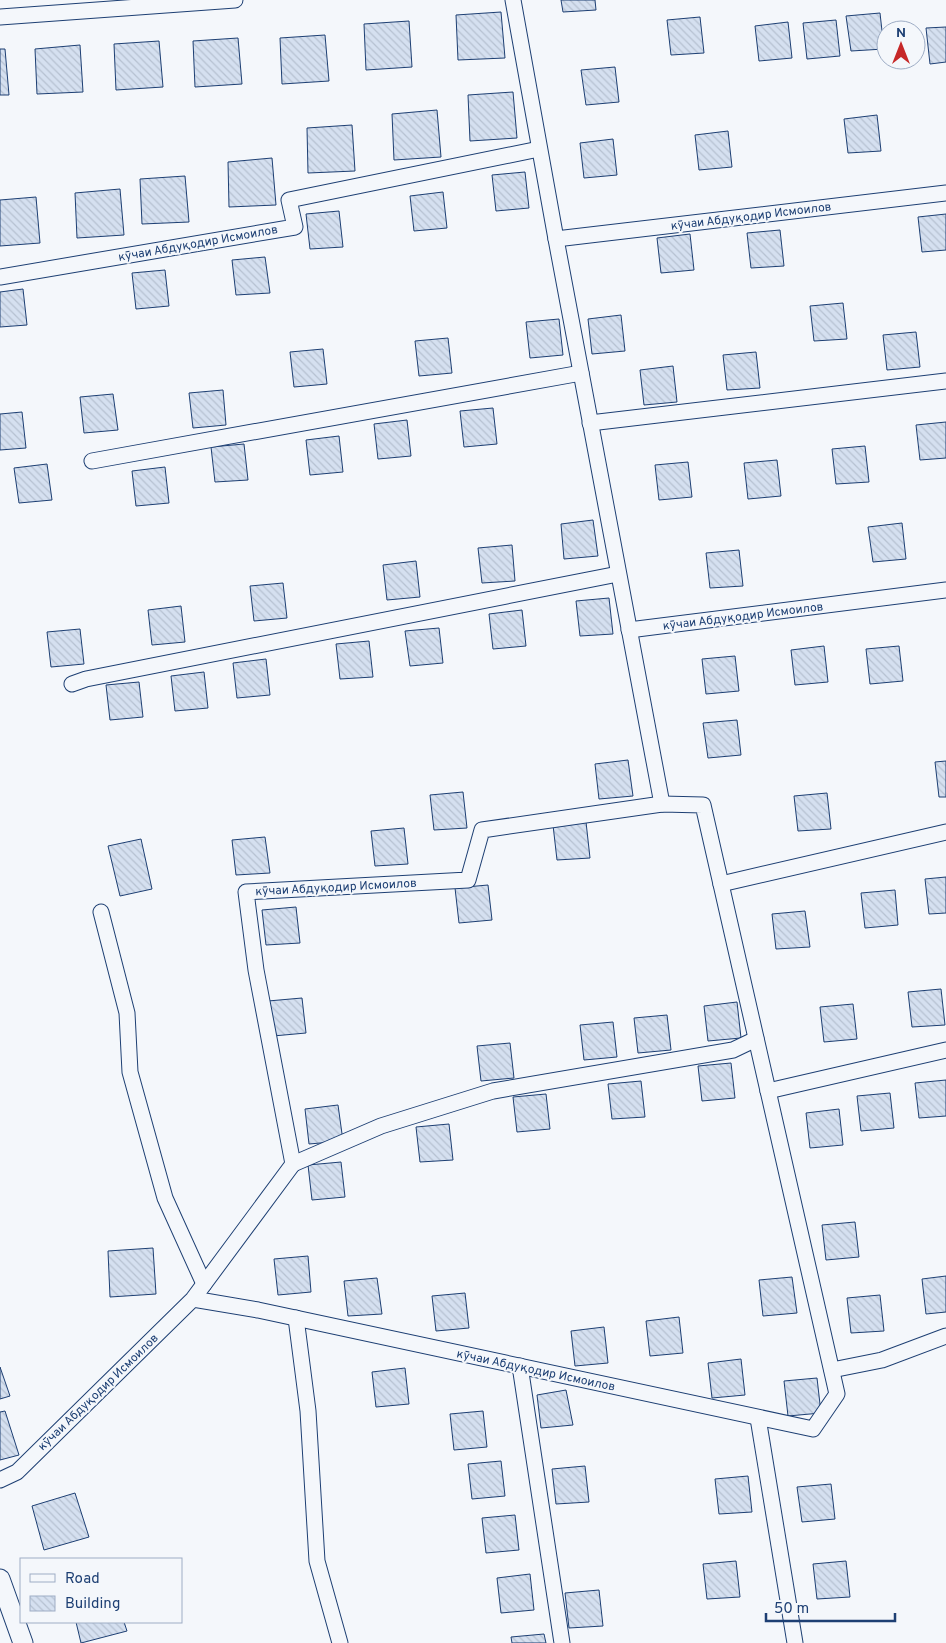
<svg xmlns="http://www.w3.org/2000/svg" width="946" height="1643" viewBox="0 0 946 1643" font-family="Overpass,sans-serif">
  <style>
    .building { fill: url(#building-back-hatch); stroke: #1d3f73 }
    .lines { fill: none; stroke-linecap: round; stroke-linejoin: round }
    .minor-casing { stroke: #1d3f73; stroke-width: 17 }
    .tertiary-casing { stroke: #1d3f73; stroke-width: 21 }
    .minor { stroke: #f4f7fb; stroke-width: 15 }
    .tertiary { stroke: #f4f7fb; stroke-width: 19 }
    .labels { text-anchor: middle; stroke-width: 4; stroke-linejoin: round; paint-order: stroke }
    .street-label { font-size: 12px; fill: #1d3f73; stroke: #f4f7fb }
  </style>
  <defs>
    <pattern id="building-back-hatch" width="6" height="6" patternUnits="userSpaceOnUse" patternTransform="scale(1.25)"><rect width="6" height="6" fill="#d5e0f0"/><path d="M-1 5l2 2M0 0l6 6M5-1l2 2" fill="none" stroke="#b6c1d1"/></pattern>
  </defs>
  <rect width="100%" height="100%" fill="#f4f7fb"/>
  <!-- building -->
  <g class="building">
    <polygon points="561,0 595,0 596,10 563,12"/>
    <polygon points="501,12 505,58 458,60 456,15"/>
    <polygon points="880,13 884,49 851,51 846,16"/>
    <polygon points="700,17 704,53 671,55 667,20"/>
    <polygon points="836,20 840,56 807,59 803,23"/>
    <polygon points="409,21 412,67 366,70 364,24"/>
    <polygon points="788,22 792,58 759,61 755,26"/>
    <polygon points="946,27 946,62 930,64 926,28"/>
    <polygon points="325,35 329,81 282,84 280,38"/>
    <polygon points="238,38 242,84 195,87 193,41"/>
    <polygon points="159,41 163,87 116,90 114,44"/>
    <polygon points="80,45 83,92 37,94 35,49"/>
    <polygon points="0,49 5,49 9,95 0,95"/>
    <polygon points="615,67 619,102 586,105 581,70"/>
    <polygon points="513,92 517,138 470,141 468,95"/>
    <polygon points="437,110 441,157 394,160 392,114"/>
    <polygon points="877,115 881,151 848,153 844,119"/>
    <polygon points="352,125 355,171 308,173 307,128"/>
    <polygon points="728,131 732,167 699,170 695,135"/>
    <polygon points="613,139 617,175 584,178 580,143"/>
    <polygon points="272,158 276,205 229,207 228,162"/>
    <polygon points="525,172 529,208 496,211 492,175"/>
    <polygon points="185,176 189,222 142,224 140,179"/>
    <polygon points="120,189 124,235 77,238 75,193"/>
    <polygon points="443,192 447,228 414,231 410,196"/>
    <polygon points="36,197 40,243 0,246 0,200"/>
    <polygon points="339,211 343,247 310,249 306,214"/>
    <polygon points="946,214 946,250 922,252 918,217"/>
    <polygon points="780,230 784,266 751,268 747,233"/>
    <polygon points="690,234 694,270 661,273 657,238"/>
    <polygon points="265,257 270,293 236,295 232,260"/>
    <polygon points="165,270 169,306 136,309 132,273"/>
    <polygon points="23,289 27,325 0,327 0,292"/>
    <polygon points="843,303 847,339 814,341 810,306"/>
    <polygon points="621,315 625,351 592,354 588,319"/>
    <polygon points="559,319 563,355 530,358 526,322"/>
    <polygon points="916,332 920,367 887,370 883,335"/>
    <polygon points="448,338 452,373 419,376 415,341"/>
    <polygon points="323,349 327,384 294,387 290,352"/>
    <polygon points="756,352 760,388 727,390 723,355"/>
    <polygon points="673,366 677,402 644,405 640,370"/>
    <polygon points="223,390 226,425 193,428 189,393"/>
    <polygon points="113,394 118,430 84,433 80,397"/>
    <polygon points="493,408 497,444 464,447 460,411"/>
    <polygon points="22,412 26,448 0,450 0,414"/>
    <polygon points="407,420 411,456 378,459 374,424"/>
    <polygon points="946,422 946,458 920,460 916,425"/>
    <polygon points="339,436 343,472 310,475 306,440"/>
    <polygon points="244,444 248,480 215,482 211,447"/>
    <polygon points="865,446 869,482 836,484 832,449"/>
    <polygon points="777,460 781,496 748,499 744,463"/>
    <polygon points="688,462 692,497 659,500 655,465"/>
    <polygon points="47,464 52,500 19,503 14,468"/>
    <polygon points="165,467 169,503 136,506 132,471"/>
    <polygon points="593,520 598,556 564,559 561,524"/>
    <polygon points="902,523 906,559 873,562 868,527"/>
    <polygon points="512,545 515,581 482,583 478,548"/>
    <polygon points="739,550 743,586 710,588 706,553"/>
    <polygon points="416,561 420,597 387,600 383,565"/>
    <polygon points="283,583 287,618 254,621 250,586"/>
    <polygon points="609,598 613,634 580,636 576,601"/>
    <polygon points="181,606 185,642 152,645 148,610"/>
    <polygon points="522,610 526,646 493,649 489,614"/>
    <polygon points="439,628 443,663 410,666 405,631"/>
    <polygon points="80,629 84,664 51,667 47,632"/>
    <polygon points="369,641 373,677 340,679 336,644"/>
    <polygon points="824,646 828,682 795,685 791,650"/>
    <polygon points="899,646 903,681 870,684 866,649"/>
    <polygon points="735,656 739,691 706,694 702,659"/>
    <polygon points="266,659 270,695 237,698 233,663"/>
    <polygon points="204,672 208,708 175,711 171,676"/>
    <polygon points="139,682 143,717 110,720 106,685"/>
    <polygon points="737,720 741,755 708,758 703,723"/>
    <polygon points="628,760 633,796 599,799 595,764"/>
    <polygon points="946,761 946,797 939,797 935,762"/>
    <polygon points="463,792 467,828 434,830 430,795"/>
    <polygon points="827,793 831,829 798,831 794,796"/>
    <polygon points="586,822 590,858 557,860 553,825"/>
    <polygon points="404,828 408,864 375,866 371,831"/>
    <polygon points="265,837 270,873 236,875 232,840"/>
    <polygon points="141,839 152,889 120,896 108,846"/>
    <polygon points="946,877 946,913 929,914 925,879"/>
    <polygon points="488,885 492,920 459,923 455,888"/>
    <polygon points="895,890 898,925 865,928 861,893"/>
    <polygon points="296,907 300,943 266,945 262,910"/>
    <polygon points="805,911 810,947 776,949 772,914"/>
    <polygon points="941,989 945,1025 912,1027 908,992"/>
    <polygon points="302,998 306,1033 273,1036 268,1001"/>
    <polygon points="737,1002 741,1038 708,1041 704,1006"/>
    <polygon points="853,1004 857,1039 824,1042 820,1007"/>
    <polygon points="667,1015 671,1050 638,1053 634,1018"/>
    <polygon points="613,1022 617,1057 584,1060 580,1025"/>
    <polygon points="510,1043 514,1078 481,1081 477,1046"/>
    <polygon points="731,1063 735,1098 702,1101 698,1066"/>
    <polygon points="946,1080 946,1116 919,1118 915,1083"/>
    <polygon points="641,1081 645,1117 612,1119 608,1084"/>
    <polygon points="890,1093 894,1128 861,1131 857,1096"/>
    <polygon points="546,1094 550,1129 517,1132 513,1097"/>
    <polygon points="338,1105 343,1141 309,1144 305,1109"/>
    <polygon points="839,1109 843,1145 810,1148 806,1113"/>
    <polygon points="449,1124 453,1160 420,1162 416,1127"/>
    <polygon points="341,1162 345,1197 312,1200 308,1165"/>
    <polygon points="855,1222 859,1257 826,1260 822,1225"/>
    <polygon points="153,1248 156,1294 110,1297 108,1251"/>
    <polygon points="308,1256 311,1292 278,1295 274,1259"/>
    <polygon points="946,1276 946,1312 926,1314 922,1279"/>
    <polygon points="792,1277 797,1313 763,1316 759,1280"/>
    <polygon points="377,1278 382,1314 348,1316 344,1281"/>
    <polygon points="465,1293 469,1328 436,1331 432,1296"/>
    <polygon points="880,1295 884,1331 851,1333 847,1298"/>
    <polygon points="679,1317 683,1353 650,1356 646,1321"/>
    <polygon points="604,1327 608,1363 575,1366 571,1331"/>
    <polygon points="741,1359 745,1395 712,1398 708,1363"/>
    <polygon points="0,1367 10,1396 0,1399"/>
    <polygon points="405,1368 409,1404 376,1407 372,1372"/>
    <polygon points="817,1378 821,1413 788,1416 784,1381"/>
    <polygon points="566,1390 573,1425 541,1428 537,1395"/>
    <polygon points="5,1411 19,1455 0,1460 0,1412"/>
    <polygon points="483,1411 487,1447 454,1450 450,1414"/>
    <polygon points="501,1461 505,1496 472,1499 468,1464"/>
    <polygon points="585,1466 589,1502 556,1504 552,1469"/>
    <polygon points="748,1476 752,1512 719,1514 715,1479"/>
    <polygon points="831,1484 835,1519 802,1522 797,1487"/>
    <polygon points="75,1493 89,1537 44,1550 32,1506"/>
    <polygon points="515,1515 519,1550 486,1553 482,1518"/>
    <polygon points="736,1561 740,1597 707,1599 703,1564"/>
    <polygon points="846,1561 850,1597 817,1599 813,1564"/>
    <polygon points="530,1574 534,1610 501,1613 497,1578"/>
    <polygon points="599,1590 603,1626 569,1628 565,1593"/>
    <polygon points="76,1622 124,1622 127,1631 81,1643"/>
    <polygon points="544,1634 546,1643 512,1643 511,1637"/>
  </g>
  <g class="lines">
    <!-- minor casing -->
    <g class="minor-casing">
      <g id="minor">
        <polyline points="513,0 556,239 662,804"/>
        <polyline points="0,17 235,0"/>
        <polyline points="556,239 946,193"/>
        <polyline points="0,277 295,227 289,200 539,149"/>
        <polyline points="590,423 946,381"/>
        <polyline points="92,461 581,373"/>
        <polyline points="629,630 946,590"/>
        <polyline points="72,684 86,679 618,574"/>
        <polyline points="721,884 946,832"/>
        <polyline points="101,912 127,1013 130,1072 165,1198 204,1284"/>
        <polyline points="768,1091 946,1050"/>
        <polyline points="293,1164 381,1126 493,1091 733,1050 756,1039"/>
        <polyline points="296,1318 308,1411 317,1561 340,1643"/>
        <polyline points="520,1366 562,1643"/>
        <polyline points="832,1370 882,1360 946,1336"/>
        <polyline points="758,1418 795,1643"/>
        <polyline points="0,1480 17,1472 193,1299 293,1164 256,970 246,892 468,880 482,830 662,804 703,805 837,1394 813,1429 258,1310 193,1299"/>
      </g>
    </g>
    <!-- tertiary casing -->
    <g class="tertiary-casing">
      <polyline id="tertiary" points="0,1579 23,1643"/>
    </g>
    <!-- minor -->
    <use href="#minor" class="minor"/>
    <!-- tertiary -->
    <use href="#tertiary" class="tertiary"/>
  </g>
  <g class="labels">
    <!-- street labels -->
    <g class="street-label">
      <text transform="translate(751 216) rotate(-7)" y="4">кӯчаи Абдуқодир Исмоилов</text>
      <text transform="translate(198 243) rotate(-10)" y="4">кӯчаи Абдуқодир Исмоилов</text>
      <text transform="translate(743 616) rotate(-7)" y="4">кӯчаи Абдуқодир Исмоилов</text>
      <text transform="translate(336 887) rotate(-3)" y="4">кӯчаи Абдуқодир Исмоилов</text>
      <text transform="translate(536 1370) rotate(12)" y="4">кӯчаи Абдуқодир Исмоилов</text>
      <text transform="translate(98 1392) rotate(-44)" y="4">кӯчаи Абдуқодир Исмоилов</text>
    </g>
  </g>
  <!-- legend -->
  <rect x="20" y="1558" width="162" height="65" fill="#f4f7fb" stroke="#9eadc5"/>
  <rect x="30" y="1574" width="25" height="8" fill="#f4f7fb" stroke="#9eadc5"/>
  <text x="65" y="1583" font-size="15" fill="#1d3f73">Road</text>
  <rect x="30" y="1596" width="25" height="15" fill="url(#building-back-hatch)" stroke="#9eadc5"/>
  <text x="65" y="1608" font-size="15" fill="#1d3f73">Building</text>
  <!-- north arrow -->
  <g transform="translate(901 45)"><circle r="24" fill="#f4f7fb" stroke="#9eadc5"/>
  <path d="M0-4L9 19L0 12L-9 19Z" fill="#c62828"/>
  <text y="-8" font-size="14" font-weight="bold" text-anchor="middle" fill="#1d3f73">N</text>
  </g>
  <!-- scale -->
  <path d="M766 1613v8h129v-8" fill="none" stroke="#1d3f73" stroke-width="2.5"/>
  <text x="774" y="1613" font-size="15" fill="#1d3f73" stroke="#f4f7fb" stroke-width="4" paint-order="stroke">50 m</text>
</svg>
